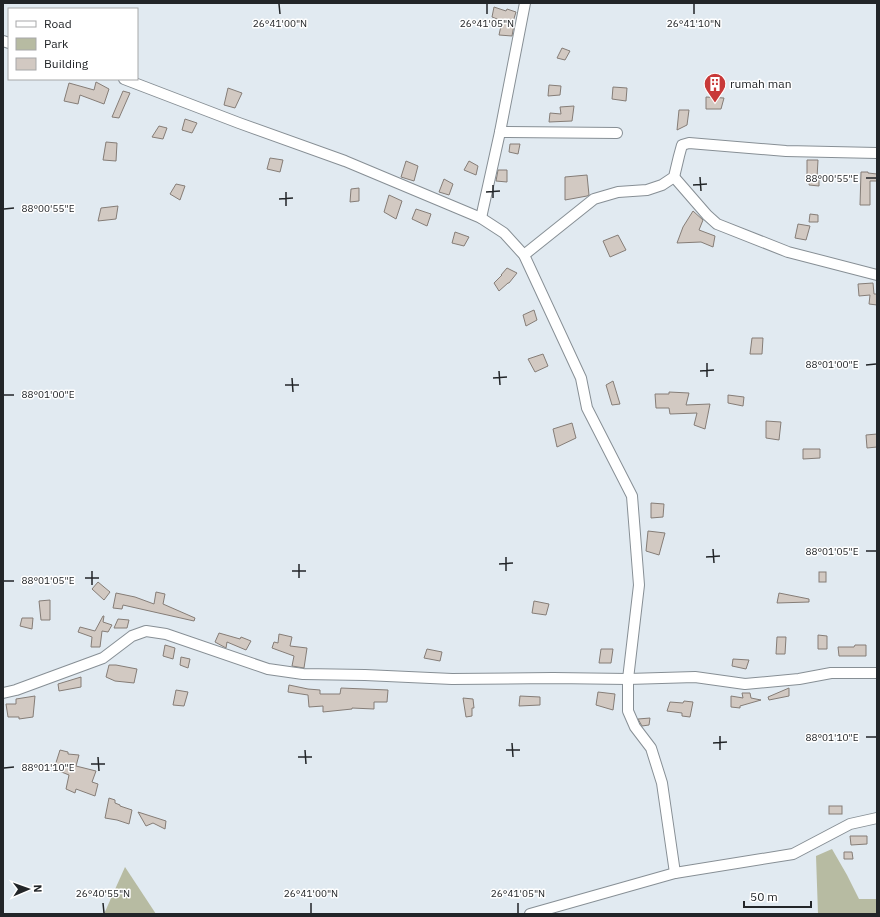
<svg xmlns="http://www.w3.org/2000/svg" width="880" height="917" viewBox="0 0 880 917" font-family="'IBM Plex Sans',sans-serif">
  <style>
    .green { fill: #b7bba2 }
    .building { fill: #d2c9c2; stroke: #857d77 }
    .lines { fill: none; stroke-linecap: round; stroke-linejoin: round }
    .minor-casing { stroke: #878f95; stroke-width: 12 }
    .minor { stroke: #fff; stroke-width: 10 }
    .ticks { fill: none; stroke: #222528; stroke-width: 1.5 }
    .labels { text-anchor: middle; stroke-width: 3; stroke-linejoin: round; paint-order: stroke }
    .poi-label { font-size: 12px; fill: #222528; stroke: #fff; text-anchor: start }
    .ticks-label { font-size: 10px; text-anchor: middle; fill: #222528; stroke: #fff; stroke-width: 3; stroke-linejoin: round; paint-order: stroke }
  </style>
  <rect width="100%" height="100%" fill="#e1eaf1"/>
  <!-- green -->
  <g class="green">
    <polygon points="832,849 847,875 859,899 877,899 877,914 818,914 816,856"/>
    <polygon points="125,867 156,914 104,914"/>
  </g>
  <!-- building -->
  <g class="building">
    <polygon points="494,7 506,11 507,9 516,12 512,25 514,25 512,36 499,35 502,21 492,17"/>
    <polygon points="562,48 570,51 565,60 557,58"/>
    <polygon points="96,82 109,89 104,104 80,95 78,104 64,101 69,83 94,90"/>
    <polygon points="549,85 561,86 560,95 548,96"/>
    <polygon points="613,87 627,88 626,101 612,99"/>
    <polygon points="228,88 242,93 235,108 224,105"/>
    <polygon points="123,91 130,93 119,118 112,117"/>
    <polygon points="706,97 724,98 721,109 706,109"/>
    <polygon points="574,106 572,121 549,122 550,113 561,114 560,107"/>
    <polygon points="679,110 689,110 687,125 677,130"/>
    <polygon points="185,119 197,123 192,133 182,130"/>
    <polygon points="159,126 167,128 163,139 152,137"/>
    <polygon points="106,142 117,143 116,161 103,160"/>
    <polygon points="510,144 520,144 518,154 509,152"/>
    <polygon points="270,158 283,160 280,172 267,169"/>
    <polygon points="807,160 818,160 817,178 819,178 819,186 809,185 810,176 807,176"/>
    <polygon points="406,161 418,166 414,181 401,177"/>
    <polygon points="469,161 478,166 476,175 464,170"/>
    <polygon points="498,170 507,170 507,182 496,181"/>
    <polygon points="861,172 868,172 868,173 877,174 877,181 870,181 870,205 860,205"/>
    <polygon points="587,175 589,195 587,196 565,200 565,177"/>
    <polygon points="444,179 453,184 449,195 439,192"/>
    <polygon points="176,184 185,186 180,200 170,194"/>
    <polygon points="359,188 359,201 350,202 351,189"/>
    <polygon points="389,195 402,201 396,219 384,212"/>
    <polygon points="118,206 116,219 98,221 101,208"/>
    <polygon points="416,209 431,214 427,226 412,219"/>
    <polygon points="693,211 703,220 699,230 715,236 713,247 701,242 677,243 683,227"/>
    <polygon points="810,214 818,215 818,222 809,222"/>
    <polygon points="798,224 810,226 806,240 795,238"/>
    <polygon points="455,232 469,237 464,246 452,243"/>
    <polygon points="618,235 626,250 610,257 603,241"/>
    <polygon points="507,268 517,273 509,283 508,283 499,291 494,283 502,275 501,275"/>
    <polygon points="873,283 874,294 877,294 877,305 869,304 870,295 859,296 858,284"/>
    <polygon points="534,310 537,320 526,326 523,315"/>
    <polygon points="752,338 763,338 762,354 750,354"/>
    <polygon points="543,354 548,366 535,372 528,359"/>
    <polygon points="613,381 620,404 612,405 606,385"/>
    <polygon points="669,392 689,393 686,405 710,404 705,429 694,425 697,413 670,414 669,408 656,408 655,394 669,394"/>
    <polygon points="728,395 744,397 743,406 728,403"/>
    <polygon points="766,421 781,422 779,440 766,438"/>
    <polygon points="572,423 576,438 557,447 553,429"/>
    <polygon points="877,434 877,447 867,448 866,435"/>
    <polygon points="803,449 820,449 820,458 803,459"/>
    <polygon points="651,503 664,504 663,517 651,518"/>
    <polygon points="648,531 665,533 659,555 646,551"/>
    <rect x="819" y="572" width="7" height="10"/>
    <polygon points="98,582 110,592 104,600 92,589"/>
    <polygon points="156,592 165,594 163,604 195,618 194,621 123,605 122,609 113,608 116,593 135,597 154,604"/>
    <polygon points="779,593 809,599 809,602 777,603"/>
    <polygon points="50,600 50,620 41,620 39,601"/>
    <polygon points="534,601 549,604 546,615 532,613"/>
    <polygon points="103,616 104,616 103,622 112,625 108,632 102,631 100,647 91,647 92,637 78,632 80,627 95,631"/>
    <polygon points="22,618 33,618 32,629 20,626"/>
    <polygon points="118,619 129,620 127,628 114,628"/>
    <polygon points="219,633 240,639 241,637 251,641 246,650 227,642 226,648 215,642"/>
    <polygon points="279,634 292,637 290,646 307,648 304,668 292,666 294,656 272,648 274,642 278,643"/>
    <polygon points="818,635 827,636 827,649 818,649"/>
    <polygon points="777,637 786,637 785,654 776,654"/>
    <polygon points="165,645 175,648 173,659 163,656"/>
    <polygon points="855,645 866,645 866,656 839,656 838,647 854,647"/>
    <polygon points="427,649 442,652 440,661 424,658"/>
    <polygon points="601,649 613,649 611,663 599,663"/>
    <polygon points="181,657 190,659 188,668 180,665"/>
    <polygon points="733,659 749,660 746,669 732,666"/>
    <polygon points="109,665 116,665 137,669 134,683 115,681 106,677"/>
    <polygon points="81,677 81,687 59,691 58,684"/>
    <polygon points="289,685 308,689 320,690 320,694 340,694 341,688 388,690 387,702 374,702 374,709 352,708 352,709 323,712 323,706 309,707 308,695 288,692"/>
    <polygon points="789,688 789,696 769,700 768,697"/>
    <polygon points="176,690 188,692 184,706 173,705"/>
    <polygon points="598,692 615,694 613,710 596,705"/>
    <polygon points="742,693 750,693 751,698 761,700 740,706 740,708 731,707 731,696 743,698"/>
    <polygon points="35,696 33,717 19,719 19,717 8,717 6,704 16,704 16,699"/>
    <polygon points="520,696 540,697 540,705 519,706"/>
    <polygon points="463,698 473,699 474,708 472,708 472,716 466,717"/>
    <polygon points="684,701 693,702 690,717 682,716 682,713 667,711 670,702 683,703"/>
    <polygon points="650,718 649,725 642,726 638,719"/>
    <polygon points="60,750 68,752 68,754 79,755 76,766 96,771 92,782 98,784 95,796 76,789 75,793 66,789 69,775 54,769"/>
    <polygon points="109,798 115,800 115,803 120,805 120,806 132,810 129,824 117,820 105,818"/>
    <rect x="829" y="806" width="13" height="8"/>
    <polygon points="138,812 166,821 165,829 153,823 146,826"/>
    <polygon points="850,836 867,836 867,844 851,845"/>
    <polygon points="844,852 852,852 853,859 844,859"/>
  </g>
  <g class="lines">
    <!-- minor casing -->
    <g class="minor-casing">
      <g id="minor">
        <polyline points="3,41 9,43"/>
        <polyline points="124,79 239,123 345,161 481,218 500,132 525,3"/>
        <polyline points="500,132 617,133"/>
        <polyline points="674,177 707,215 717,224 788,252 877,275"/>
        <polyline points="481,218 504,233 524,255 581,378 587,408 632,496 639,585 628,679 628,711 635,727 651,748 662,783 675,873"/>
        <polyline points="524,255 594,199 618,192 647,190 662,185 674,177 679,156 682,145 689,143 786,151 877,153"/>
        <polyline points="3,693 16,690 103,658 132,636 146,631 166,634 268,669 303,674 365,675 452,679 553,678 628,679 695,677 745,684 799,679 831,673 877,673"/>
        <polyline points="530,914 675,873 793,854 850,824 877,818"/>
      </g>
    </g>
    <!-- minor -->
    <use href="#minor" class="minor"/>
  </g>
  <!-- ticks -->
  <path class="ticks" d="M279 4 280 14M487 4V14M694 4V14M700 177 701 191M866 178H876M493 185V198M693 185 707 184M286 192V206M486 192 500 191M279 199 293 198M4 209 14 208M707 363V377M866 365 876 364M499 371 500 385M700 371 714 370M292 378 293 392M493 378 507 377M285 385H299M4 395H14M713 549 714 563M866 551H876M506 557V571M706 557 720 556M299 564V578M499 564 513 563M92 571V585M292 571H306M85 578H99M4 581H14M720 736V750M866 737H876M512 743 513 757M713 743 727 742M305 750 306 764M506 750H520M98 757 99 771M298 757H312M91 764H105M4 768 14 767M103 903 104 913M311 903V913M518 903V913"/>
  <!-- icons -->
  <defs>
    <g id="building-pin" transform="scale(1.15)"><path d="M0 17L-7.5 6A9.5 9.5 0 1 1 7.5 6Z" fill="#c83939" stroke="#fff"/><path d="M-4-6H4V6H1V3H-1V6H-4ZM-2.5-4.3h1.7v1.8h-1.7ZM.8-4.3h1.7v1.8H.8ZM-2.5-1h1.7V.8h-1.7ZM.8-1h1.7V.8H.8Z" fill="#fff"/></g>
  </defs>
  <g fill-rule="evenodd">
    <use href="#building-pin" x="715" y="84"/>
  </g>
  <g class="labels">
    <!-- poi labels -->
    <g class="poi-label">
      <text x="730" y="88">rumah man</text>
    </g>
  </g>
  <g class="ticks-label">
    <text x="280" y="27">26°41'00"N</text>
    <text x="487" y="27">26°41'05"N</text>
    <text x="694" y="27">26°41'10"N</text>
    <text x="832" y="182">88°00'55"E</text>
    <text x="48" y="212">88°00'55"E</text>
    <text x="832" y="368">88°01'00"E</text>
    <text x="48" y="398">88°01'00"E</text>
    <text x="832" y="555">88°01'05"E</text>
    <text x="48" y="584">88°01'05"E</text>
    <text x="832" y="741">88°01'10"E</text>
    <text x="48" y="771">88°01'10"E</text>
    <text x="103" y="897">26°40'55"N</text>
    <text x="311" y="897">26°41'00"N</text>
    <text x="518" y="897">26°41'05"N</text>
  </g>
  <!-- border -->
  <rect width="880" height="917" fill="none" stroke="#222528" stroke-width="8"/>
  <!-- legend -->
  <rect x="8" y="8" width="130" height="72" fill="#ffffff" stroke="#a7a8a9"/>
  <rect x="16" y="21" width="20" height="6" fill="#ffffff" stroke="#a7a8a9"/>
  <text x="44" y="28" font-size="12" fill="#222528">Road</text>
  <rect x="16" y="38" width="20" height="12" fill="#b7bba2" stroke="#a7a8a9"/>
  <text x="44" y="48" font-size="12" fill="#222528">Park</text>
  <rect x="16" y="58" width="20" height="12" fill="#d2c9c2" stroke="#a7a8a9"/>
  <text x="44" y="68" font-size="12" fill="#222528">Building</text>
  <!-- north arrow -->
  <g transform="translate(28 889) rotate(88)" stroke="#ffffff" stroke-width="3" paint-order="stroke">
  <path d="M0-3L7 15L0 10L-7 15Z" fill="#222528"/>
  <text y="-6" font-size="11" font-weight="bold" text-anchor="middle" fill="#222528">N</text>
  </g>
  <!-- scale -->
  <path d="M744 901v6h67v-6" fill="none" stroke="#222528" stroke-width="2"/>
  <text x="750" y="901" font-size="12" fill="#222528" stroke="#ffffff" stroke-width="3" paint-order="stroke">50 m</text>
</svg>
